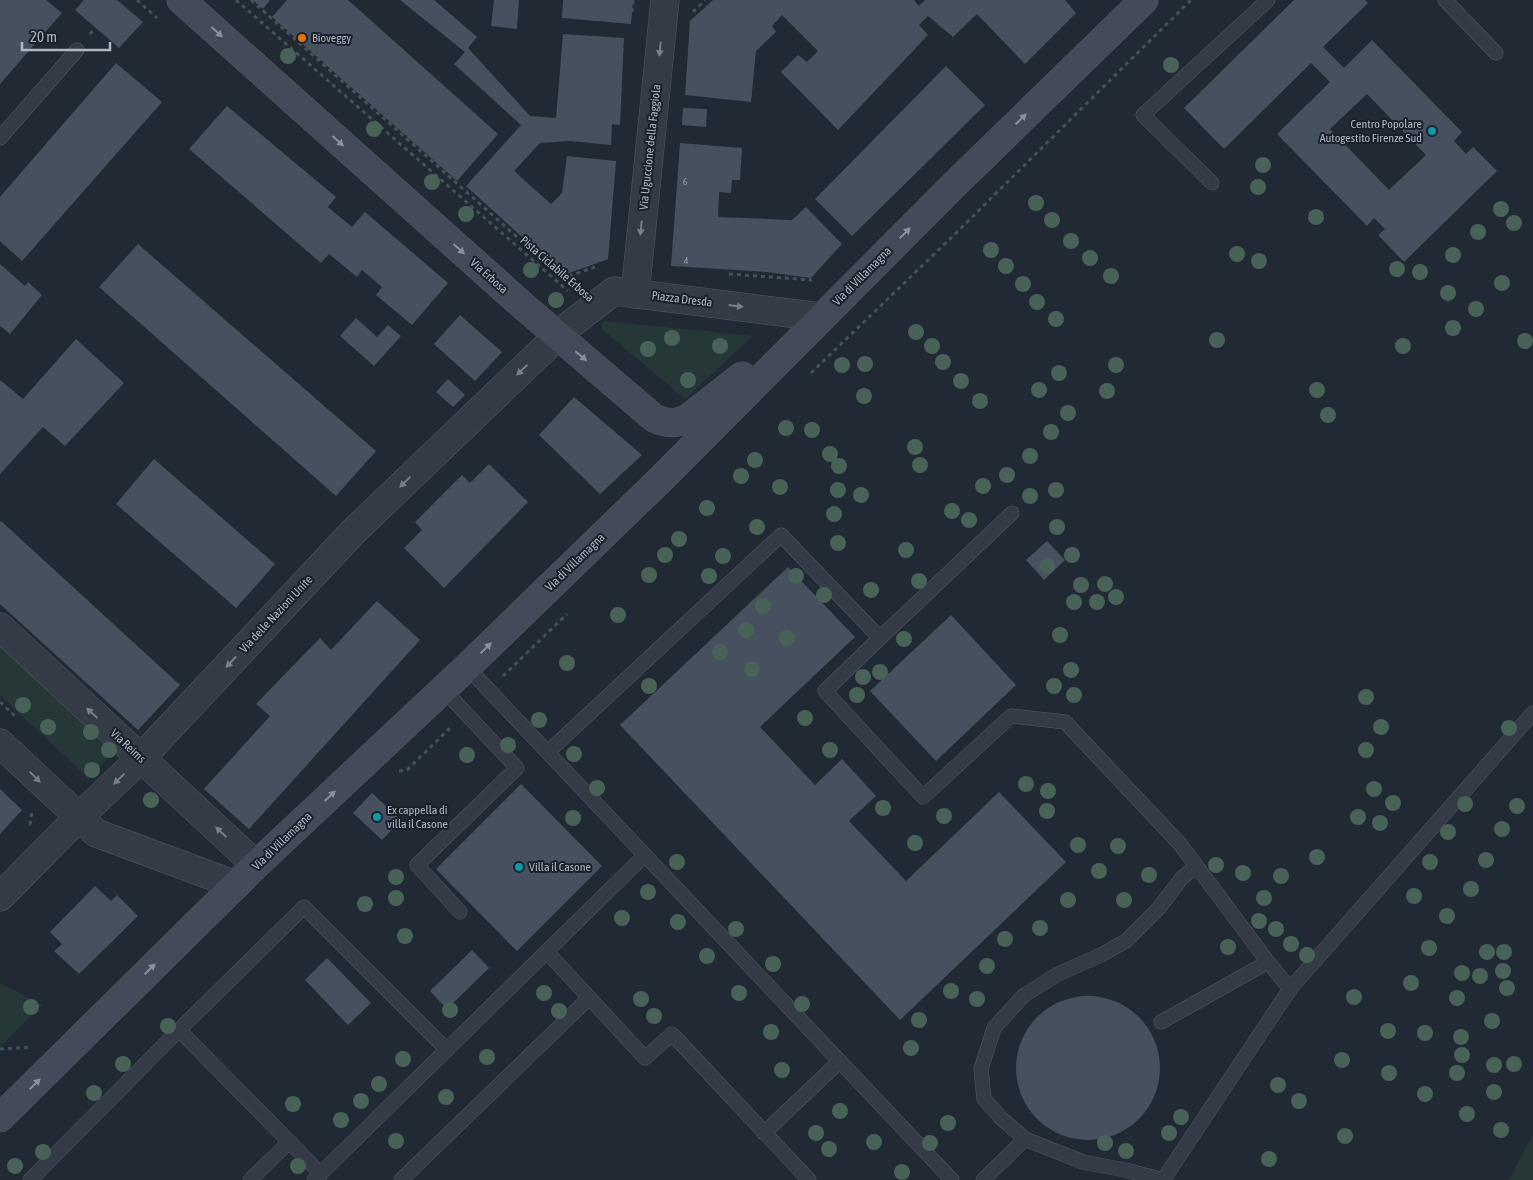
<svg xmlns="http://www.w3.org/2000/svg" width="1533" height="1180" viewBox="0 0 1533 1180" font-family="'Asap Condensed',sans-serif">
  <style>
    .green { fill: #263738 }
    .building { fill: #47505f; fill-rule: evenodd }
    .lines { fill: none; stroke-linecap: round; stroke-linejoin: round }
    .service-casing { stroke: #525964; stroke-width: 15 }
    .minor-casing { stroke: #525964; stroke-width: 29 }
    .secondary-casing { stroke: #525964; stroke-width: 29 }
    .path { stroke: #425356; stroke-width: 3; stroke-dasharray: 4 4; stroke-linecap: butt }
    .service { stroke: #343b46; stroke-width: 14 }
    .minor { stroke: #343b46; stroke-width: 28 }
    .secondary { stroke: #434a59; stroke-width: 28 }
    .tree { fill: #486257 }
    .oneway { fill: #89909e }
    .oneway2 { fill: #777f8b }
    .food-dot { fill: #e8710a; stroke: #1a202a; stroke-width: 2 }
    .culture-dot { fill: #0f9aa8; stroke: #1a202a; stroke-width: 2 }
    .labels { text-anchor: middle; stroke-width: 4; stroke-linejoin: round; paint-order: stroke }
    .number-label { font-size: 10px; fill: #949caa }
    .poi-label { font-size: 12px; fill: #aeb6c3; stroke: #1a202a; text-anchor: start }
    .street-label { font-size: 12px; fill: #aeb6c3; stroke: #1a202a }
  </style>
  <rect width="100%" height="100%" fill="#212935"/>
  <!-- green -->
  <g class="green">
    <polygon points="604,321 753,336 685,399 603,330 601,324"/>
    <polygon points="0,637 119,747 88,778 0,695"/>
    <polygon points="0,983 42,1005 0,1047"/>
    <polygon points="1533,1134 1533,1180 1509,1180"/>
  </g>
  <!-- building -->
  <g class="building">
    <polygon points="0,0 46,0 62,13 0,84"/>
    <polygon points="84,0 117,0 143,22 119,48 75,10"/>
    <polygon points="253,0 270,0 263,9"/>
    <polygon points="287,0 348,0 498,134 457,181 272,17"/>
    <polygon points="400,0 434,0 477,37 468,48 530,116 556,118 563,34 624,38 620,125 612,124 611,145 570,141 540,143 514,171 551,204 562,193 567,156 616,161 608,259 564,275 466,186 521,125 454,64 465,52"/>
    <polygon points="494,0 519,0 517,29 491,26"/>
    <polygon points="563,0 633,0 631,24 562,18"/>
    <polygon points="713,0 914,0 919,6 925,0 1065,0 1076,13 1025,64 977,14 953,37 928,16 919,25 928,35 838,130 781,72 798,55 807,62 818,51 782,15 772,26 776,32 756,51 751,102 685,95 690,21"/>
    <path d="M1294 0H1365L1368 3 1323 47 1344 68 1372 40 1462 132 1454 141 1466 154 1473 147 1497 171 1404 262 1378 235 1385 229 1374 218 1367 226 1277 134 1330 82 1311 63 1224 149 1184 108ZM1367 94 1426 155 1389 190 1330 129Z"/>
    <polygon points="116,63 162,102 22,261 0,241 0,197"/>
    <polygon points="946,66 985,105 852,236 815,199"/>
    <polygon points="227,106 336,197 328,207 352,227 365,212 448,283 412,325 376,295 382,287 362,270 357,277 329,254 321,263 189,149"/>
    <polygon points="683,108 707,109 706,127 682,125"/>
    <polygon points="680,143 742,148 740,180 732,180 731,193 719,192 718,217 792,220 806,207 842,244 811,278 767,272 671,266"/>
    <polygon points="138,244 376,451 336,496 99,287"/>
    <polygon points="0,264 25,286 28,282 42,295 10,334 0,326"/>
    <polygon points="460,315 502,352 475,381 434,344"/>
    <polygon points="356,318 377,337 388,325 401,336 374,366 340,336"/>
    <polygon points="76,339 124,383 65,446 43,427 0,474 0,380 23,399"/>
    <polygon points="448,379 465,395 453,407 436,392"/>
    <polygon points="574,397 642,455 600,494 539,435"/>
    <polygon points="154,459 275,564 236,608 116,504"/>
    <polygon points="489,464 528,502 444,588 404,548 422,530 415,522 462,475 470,483"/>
    <polygon points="1,521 180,685 138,730 0,604 0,523"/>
    <polygon points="1047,541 1065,560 1044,580 1026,560"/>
    <polygon points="788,567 855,637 760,727 815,785 842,759 876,796 849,821 906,881 999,792 1066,862 900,1020 620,725"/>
    <polygon points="377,601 420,640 249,829 204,789 270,716 256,704 320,638 331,650"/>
    <polygon points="951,615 1016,685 936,761 870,691"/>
    <polygon points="521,784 602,866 517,951 436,869"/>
    <polygon points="0,789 22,810 0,834"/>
    <polygon points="372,793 401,820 382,840 353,813"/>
    <polygon points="95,886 111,901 117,895 138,916 79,974 54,951 62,944 50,932"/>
    <polygon points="472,950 489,968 447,1009 430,991"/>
    <polygon points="327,958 371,1003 348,1025 305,980"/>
    <circle cx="1088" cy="1068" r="72"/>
  </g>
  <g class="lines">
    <!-- service casing -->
    <g class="service-casing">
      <g id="service">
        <polyline points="1445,0 1496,53"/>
        <polyline points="0,138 77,50"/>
        <polyline points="1212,183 1143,115 1268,0"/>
        <polyline points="880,638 1012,513"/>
        <polyline points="467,667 952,1180"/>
        <polyline points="443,689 517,768 417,865 460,912"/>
        <polyline points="548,752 781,535 880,638 825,691 923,797 1011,716 1065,722 1180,844 1268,962 1290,989 1163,1180"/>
        <polyline points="547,952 645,1058 672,1034 809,1180"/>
        <polyline points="1290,989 1533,713"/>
        <polyline points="1161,1022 1268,962"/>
        <polyline points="764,1133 840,1061"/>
        <polyline points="321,1174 179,1030 304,907 447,1050"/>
        <polyline points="30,1180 179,1030"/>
        <polyline points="250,1180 289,1142"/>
        <polyline points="314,1180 645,855"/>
        <polyline points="401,1180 589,998"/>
        <polyline points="983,1180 1025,1139"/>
        <polyline points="1164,1180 1125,1170 1083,1162 1025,1139 1002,1119 984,1099 981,1069 994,1028 1023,996 1058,974 1101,955 1126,941 1159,908 1181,879 1196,866"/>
      </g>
    </g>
    <!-- minor casing -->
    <g class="minor-casing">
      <g id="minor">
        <polyline points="635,294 665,0"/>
        <polyline points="0,627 256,865"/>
        <polyline points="0,743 96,833 236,885"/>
        <polyline points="0,897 78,818 141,758 353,532 567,327 614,291 821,317"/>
      </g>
    </g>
    <!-- secondary casing -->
    <g class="secondary-casing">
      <g id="secondary">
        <path d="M181 0 522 305 654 418C666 424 675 424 687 419L742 376"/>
        <polyline points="0,1118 256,865 467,667 661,479 956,183 1144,0"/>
      </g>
    </g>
    <!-- path -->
    <g class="path">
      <polyline points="137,0 157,18"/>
      <polyline points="236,0 568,291"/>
      <polyline points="251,0 563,278 595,267"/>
      <polyline points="632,12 633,0"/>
      <polyline points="693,12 705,0"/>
      <polyline points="90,34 95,28"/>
      <polyline points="729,274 812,280"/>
      <polyline points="811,373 956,233 1191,0"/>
      <polyline points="503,676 567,614"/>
      <polyline points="0,702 17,718"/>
      <polyline points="399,771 407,770 450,728"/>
      <polyline points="30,825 32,811"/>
      <polyline points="0,1049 32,1047"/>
    </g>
    <!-- service -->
    <use href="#service" class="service"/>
    <!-- minor -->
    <use href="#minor" class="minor"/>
    <!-- secondary -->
    <use href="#secondary" class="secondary"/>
  </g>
  <!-- trees -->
  <g class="tree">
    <circle cx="288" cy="56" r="8"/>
    <circle cx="1171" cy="65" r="8"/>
    <circle cx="374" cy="129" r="8"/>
    <circle cx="1263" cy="165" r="8"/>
    <circle cx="432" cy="182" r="8"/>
    <circle cx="1258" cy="187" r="8"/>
    <circle cx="1036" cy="203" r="8"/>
    <circle cx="1501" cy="209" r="8"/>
    <circle cx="466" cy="214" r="8"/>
    <circle cx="1316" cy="217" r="8"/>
    <circle cx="1052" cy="220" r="8"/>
    <circle cx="1514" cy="223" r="8"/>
    <circle cx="1478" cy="232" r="8"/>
    <circle cx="1071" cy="241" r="8"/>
    <circle cx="991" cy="250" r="8"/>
    <circle cx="1237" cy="254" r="8"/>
    <circle cx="1453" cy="255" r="8"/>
    <circle cx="1090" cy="258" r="8"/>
    <circle cx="1259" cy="261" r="8"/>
    <circle cx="1006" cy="266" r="8"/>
    <circle cx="1397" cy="269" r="8"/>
    <circle cx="531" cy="270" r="8"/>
    <circle cx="1420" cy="272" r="8"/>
    <circle cx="1111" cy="276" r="8"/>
    <circle cx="1502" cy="283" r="8"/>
    <circle cx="1023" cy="284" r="8"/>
    <circle cx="1448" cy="293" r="8"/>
    <circle cx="556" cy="300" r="8"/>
    <circle cx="1037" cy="302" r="8"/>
    <circle cx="1476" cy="309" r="8"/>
    <circle cx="1056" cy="319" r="8"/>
    <circle cx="1453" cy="328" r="8"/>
    <circle cx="916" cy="332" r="8"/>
    <circle cx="672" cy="338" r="8"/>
    <circle cx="1217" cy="340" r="8"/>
    <circle cx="1525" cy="341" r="8"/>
    <circle cx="720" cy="346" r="8"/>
    <circle cx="932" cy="346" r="8"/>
    <circle cx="1403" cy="346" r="8"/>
    <circle cx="648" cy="349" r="8"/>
    <circle cx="943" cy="362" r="8"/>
    <circle cx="865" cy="364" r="8"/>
    <circle cx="842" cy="365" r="8"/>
    <circle cx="1116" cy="365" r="8"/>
    <circle cx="1059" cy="373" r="8"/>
    <circle cx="688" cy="380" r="8"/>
    <circle cx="961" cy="381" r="8"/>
    <circle cx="1039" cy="390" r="8"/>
    <circle cx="1317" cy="390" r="8"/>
    <circle cx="1107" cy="391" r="8"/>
    <circle cx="864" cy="396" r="8"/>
    <circle cx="980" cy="401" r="8"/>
    <circle cx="1068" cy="413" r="8"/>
    <circle cx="1328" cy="415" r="8"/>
    <circle cx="786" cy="428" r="8"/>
    <circle cx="812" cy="430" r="8"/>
    <circle cx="1051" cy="432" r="8"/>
    <circle cx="915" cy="447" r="8"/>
    <circle cx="830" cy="454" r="8"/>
    <circle cx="1030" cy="456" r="8"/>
    <circle cx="755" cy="460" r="8"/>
    <circle cx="920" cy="465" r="8"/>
    <circle cx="839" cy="466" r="8"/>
    <circle cx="1007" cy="475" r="8"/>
    <circle cx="741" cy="476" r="8"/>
    <circle cx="983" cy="486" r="8"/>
    <circle cx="780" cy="487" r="8"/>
    <circle cx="838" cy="490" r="8"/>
    <circle cx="1056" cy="490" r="8"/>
    <circle cx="861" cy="495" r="8"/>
    <circle cx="1030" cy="496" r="8"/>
    <circle cx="707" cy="508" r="8"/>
    <circle cx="952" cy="511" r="8"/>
    <circle cx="834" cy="514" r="8"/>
    <circle cx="969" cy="520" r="8"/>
    <circle cx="757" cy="527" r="8"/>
    <circle cx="1057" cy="527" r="8"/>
    <circle cx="679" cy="539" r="8"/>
    <circle cx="838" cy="543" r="8"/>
    <circle cx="906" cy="550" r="8"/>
    <circle cx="665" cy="555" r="8"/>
    <circle cx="1072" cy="555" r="8"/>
    <circle cx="723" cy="556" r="8"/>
    <circle cx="1047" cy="566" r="8"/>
    <circle cx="649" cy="575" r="8"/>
    <circle cx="709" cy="576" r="8"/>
    <circle cx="796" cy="576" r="8"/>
    <circle cx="919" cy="581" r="8"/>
    <circle cx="1105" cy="584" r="8"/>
    <circle cx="1081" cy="585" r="8"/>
    <circle cx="871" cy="590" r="8"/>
    <circle cx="824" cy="595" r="8"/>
    <circle cx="1116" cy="597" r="8"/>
    <circle cx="1074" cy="602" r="8"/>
    <circle cx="1097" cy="602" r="8"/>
    <circle cx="763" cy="606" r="8"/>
    <circle cx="618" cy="615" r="8"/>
    <circle cx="746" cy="630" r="8"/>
    <circle cx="1060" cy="635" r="8"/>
    <circle cx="787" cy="638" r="8"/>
    <circle cx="904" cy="639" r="8"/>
    <circle cx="720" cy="652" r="8"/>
    <circle cx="567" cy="663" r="8"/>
    <circle cx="752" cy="669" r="8"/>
    <circle cx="1071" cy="670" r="8"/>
    <circle cx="880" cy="672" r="8"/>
    <circle cx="863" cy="677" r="8"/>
    <circle cx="649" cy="686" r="8"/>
    <circle cx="1054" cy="686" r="8"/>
    <circle cx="857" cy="695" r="8"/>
    <circle cx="1074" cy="695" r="8"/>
    <circle cx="1366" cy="697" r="8"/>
    <circle cx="23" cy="705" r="8"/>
    <circle cx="805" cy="718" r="8"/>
    <circle cx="539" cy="720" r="8"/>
    <circle cx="48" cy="727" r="8"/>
    <circle cx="1381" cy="727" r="8"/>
    <circle cx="1509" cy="728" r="8"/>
    <circle cx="91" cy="732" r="8"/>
    <circle cx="508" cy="745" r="8"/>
    <circle cx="109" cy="750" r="8"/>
    <circle cx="830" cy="750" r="8"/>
    <circle cx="1366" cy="750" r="8"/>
    <circle cx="574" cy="754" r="8"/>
    <circle cx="467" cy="755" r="8"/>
    <circle cx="92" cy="770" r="8"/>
    <circle cx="1026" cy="784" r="8"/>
    <circle cx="597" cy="788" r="8"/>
    <circle cx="1374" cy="789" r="8"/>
    <circle cx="1048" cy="791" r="8"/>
    <circle cx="151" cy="800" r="8"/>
    <circle cx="1393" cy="803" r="8"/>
    <circle cx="1465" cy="804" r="8"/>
    <circle cx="1517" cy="806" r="8"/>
    <circle cx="883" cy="808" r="8"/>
    <circle cx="1047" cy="811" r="8"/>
    <circle cx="944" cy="816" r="8"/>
    <circle cx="1358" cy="817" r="8"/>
    <circle cx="573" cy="818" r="8"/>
    <circle cx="1380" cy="823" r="8"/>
    <circle cx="1502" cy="829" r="8"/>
    <circle cx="1448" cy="832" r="8"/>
    <circle cx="915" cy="843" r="8"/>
    <circle cx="1078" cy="845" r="8"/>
    <circle cx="1118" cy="846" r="8"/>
    <circle cx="1317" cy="857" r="8"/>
    <circle cx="1486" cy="860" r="8"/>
    <circle cx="677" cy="862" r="8"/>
    <circle cx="1430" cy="862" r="8"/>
    <circle cx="1216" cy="865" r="8"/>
    <circle cx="1099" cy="871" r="8"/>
    <circle cx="1243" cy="873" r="8"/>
    <circle cx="1149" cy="875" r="8"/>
    <circle cx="1281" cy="876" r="8"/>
    <circle cx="396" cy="877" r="8"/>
    <circle cx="1471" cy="889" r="8"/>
    <circle cx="648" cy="892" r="8"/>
    <circle cx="1414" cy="896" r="8"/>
    <circle cx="396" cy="898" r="8"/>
    <circle cx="1264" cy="898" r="8"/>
    <circle cx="1068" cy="900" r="8"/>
    <circle cx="1124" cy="900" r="8"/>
    <circle cx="365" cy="904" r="8"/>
    <circle cx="1447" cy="916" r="8"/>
    <circle cx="622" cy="918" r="8"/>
    <circle cx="1259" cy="921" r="8"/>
    <circle cx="678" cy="922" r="8"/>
    <circle cx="1040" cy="928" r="8"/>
    <circle cx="736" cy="929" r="8"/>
    <circle cx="1276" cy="929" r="8"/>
    <circle cx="405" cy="936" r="8"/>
    <circle cx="1005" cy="939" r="8"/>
    <circle cx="1291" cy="944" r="8"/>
    <circle cx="1228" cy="947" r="8"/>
    <circle cx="1429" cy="948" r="8"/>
    <circle cx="1487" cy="952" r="8"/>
    <circle cx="1504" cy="952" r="8"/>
    <circle cx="1307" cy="955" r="8"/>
    <circle cx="707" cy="956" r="8"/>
    <circle cx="773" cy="964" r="8"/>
    <circle cx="987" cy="966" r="8"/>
    <circle cx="1503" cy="971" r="8"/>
    <circle cx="1462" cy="973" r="8"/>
    <circle cx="1480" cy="976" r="8"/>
    <circle cx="1411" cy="983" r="8"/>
    <circle cx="1507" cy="988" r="8"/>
    <circle cx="951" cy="991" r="8"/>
    <circle cx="544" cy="993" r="8"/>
    <circle cx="739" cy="993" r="8"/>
    <circle cx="1354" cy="997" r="8"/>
    <circle cx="1457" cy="998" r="8"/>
    <circle cx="641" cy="999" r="8"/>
    <circle cx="977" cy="999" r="8"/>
    <circle cx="802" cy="1004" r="8"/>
    <circle cx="31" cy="1007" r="8"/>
    <circle cx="450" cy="1010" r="8"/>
    <circle cx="559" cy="1011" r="8"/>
    <circle cx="654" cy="1016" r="8"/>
    <circle cx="919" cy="1020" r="8"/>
    <circle cx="1492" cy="1021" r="8"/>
    <circle cx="168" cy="1026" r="8"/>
    <circle cx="1388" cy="1031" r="8"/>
    <circle cx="771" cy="1032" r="8"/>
    <circle cx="1425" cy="1033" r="8"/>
    <circle cx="1461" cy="1037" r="8"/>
    <circle cx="911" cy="1048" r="8"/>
    <circle cx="1462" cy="1055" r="8"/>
    <circle cx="487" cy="1057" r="8"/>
    <circle cx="403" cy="1059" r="8"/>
    <circle cx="1342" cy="1060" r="8"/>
    <circle cx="123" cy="1064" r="8"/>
    <circle cx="1514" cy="1064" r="8"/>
    <circle cx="1494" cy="1065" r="8"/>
    <circle cx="782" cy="1070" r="8"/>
    <circle cx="1389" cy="1073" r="8"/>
    <circle cx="1457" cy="1073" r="8"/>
    <circle cx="379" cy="1084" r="8"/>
    <circle cx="1278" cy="1085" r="8"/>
    <circle cx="1494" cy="1092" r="8"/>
    <circle cx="94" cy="1093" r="8"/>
    <circle cx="1425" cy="1094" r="8"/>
    <circle cx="446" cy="1097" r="8"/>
    <circle cx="361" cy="1101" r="8"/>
    <circle cx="1299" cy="1101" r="8"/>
    <circle cx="293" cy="1104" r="8"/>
    <circle cx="840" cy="1111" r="8"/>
    <circle cx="1467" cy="1114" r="8"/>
    <circle cx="1181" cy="1117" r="8"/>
    <circle cx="341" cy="1120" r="8"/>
    <circle cx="948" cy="1123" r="8"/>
    <circle cx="1501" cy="1130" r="8"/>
    <circle cx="816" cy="1133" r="8"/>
    <circle cx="1169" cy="1133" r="8"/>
    <circle cx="1345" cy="1136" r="8"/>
    <circle cx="396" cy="1141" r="8"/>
    <circle cx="874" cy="1142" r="8"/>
    <circle cx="930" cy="1143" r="8"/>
    <circle cx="1105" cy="1143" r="8"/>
    <circle cx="829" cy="1149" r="8"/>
    <circle cx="1126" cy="1151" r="8"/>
    <circle cx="43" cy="1152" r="8"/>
    <circle cx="1269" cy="1159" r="8"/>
    <circle cx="15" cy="1166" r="8"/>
    <circle cx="298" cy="1166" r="8"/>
    <circle cx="902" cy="1172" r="8"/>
  </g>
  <!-- one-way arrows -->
  <defs><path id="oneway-solid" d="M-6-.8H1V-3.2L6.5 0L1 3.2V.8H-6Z" transform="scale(1.25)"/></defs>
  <g class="oneway">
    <use href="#oneway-solid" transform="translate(217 32) rotate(42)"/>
    <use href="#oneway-solid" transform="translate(1021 119) rotate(-44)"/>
    <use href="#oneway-solid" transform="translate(338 141) rotate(42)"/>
    <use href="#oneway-solid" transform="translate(905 233) rotate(-45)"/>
    <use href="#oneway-solid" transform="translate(459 249) rotate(42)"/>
    <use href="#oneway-solid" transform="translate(581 356) rotate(40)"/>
    <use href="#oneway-solid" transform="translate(486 648) rotate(-44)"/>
    <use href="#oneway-solid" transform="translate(330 796) rotate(-43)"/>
    <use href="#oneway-solid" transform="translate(150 969) rotate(-45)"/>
    <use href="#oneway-solid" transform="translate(35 1084) rotate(-45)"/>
  </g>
  <g class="oneway2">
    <use href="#oneway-solid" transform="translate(660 49) rotate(96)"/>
    <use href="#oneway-solid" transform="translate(641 228) rotate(96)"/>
    <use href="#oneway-solid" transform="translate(736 306) rotate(7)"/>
    <use href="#oneway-solid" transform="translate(522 370) rotate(136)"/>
    <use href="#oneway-solid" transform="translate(405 482) rotate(136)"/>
    <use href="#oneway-solid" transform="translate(231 662) rotate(133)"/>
    <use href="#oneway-solid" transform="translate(92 713) rotate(-137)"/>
    <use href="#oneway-solid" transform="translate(35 777) rotate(44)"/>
    <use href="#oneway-solid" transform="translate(119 779) rotate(136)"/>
    <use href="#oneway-solid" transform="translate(221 832) rotate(-137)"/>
  </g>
  <!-- markers -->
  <circle class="food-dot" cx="302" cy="38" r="5"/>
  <g class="culture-dot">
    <circle cx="1432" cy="131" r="5"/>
    <circle cx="377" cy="817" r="5"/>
    <circle cx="519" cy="867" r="5"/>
  </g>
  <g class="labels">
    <!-- number labels -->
    <g class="number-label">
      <text x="685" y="185">6</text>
      <text x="686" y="264">4</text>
    </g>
    <!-- poi labels -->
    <g class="poi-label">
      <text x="312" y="42">Bioveggy</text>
      <text x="1422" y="128" text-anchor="end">Centro Popolare<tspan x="1422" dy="14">Autogestito Firenze Sud</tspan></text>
      <text x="387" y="814">Ex cappella di<tspan x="387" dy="14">villa il Casone</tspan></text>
      <text x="529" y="871">Villa il Casone</text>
    </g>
    <!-- street labels -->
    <g class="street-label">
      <text transform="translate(650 147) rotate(-84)" y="4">Via Uguccione della Faggiola</text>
      <text transform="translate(557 269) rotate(41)" y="4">Pista Ciclabile Erbosa</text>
      <text transform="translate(489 276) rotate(42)" y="4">Via Erbosa</text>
      <text transform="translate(862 276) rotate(-45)" y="4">Via di Villamagna</text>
      <text transform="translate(682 299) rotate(7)" y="4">Piazza Dresda</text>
      <text transform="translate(575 562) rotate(-44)" y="4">Via di Villamagna</text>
      <text transform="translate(276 614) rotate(-47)" y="4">Via delle Nazioni Unite</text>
      <text transform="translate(128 746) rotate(43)" y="4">Via Reims</text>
      <text transform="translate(282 841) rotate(-44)" y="4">Via di Villamagna</text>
    </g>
  </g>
  <!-- scale -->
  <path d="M22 42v8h88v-8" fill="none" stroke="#aeb6c3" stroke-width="2.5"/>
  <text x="30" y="42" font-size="15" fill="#aeb6c3" stroke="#1a202a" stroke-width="4" paint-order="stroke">20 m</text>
</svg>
